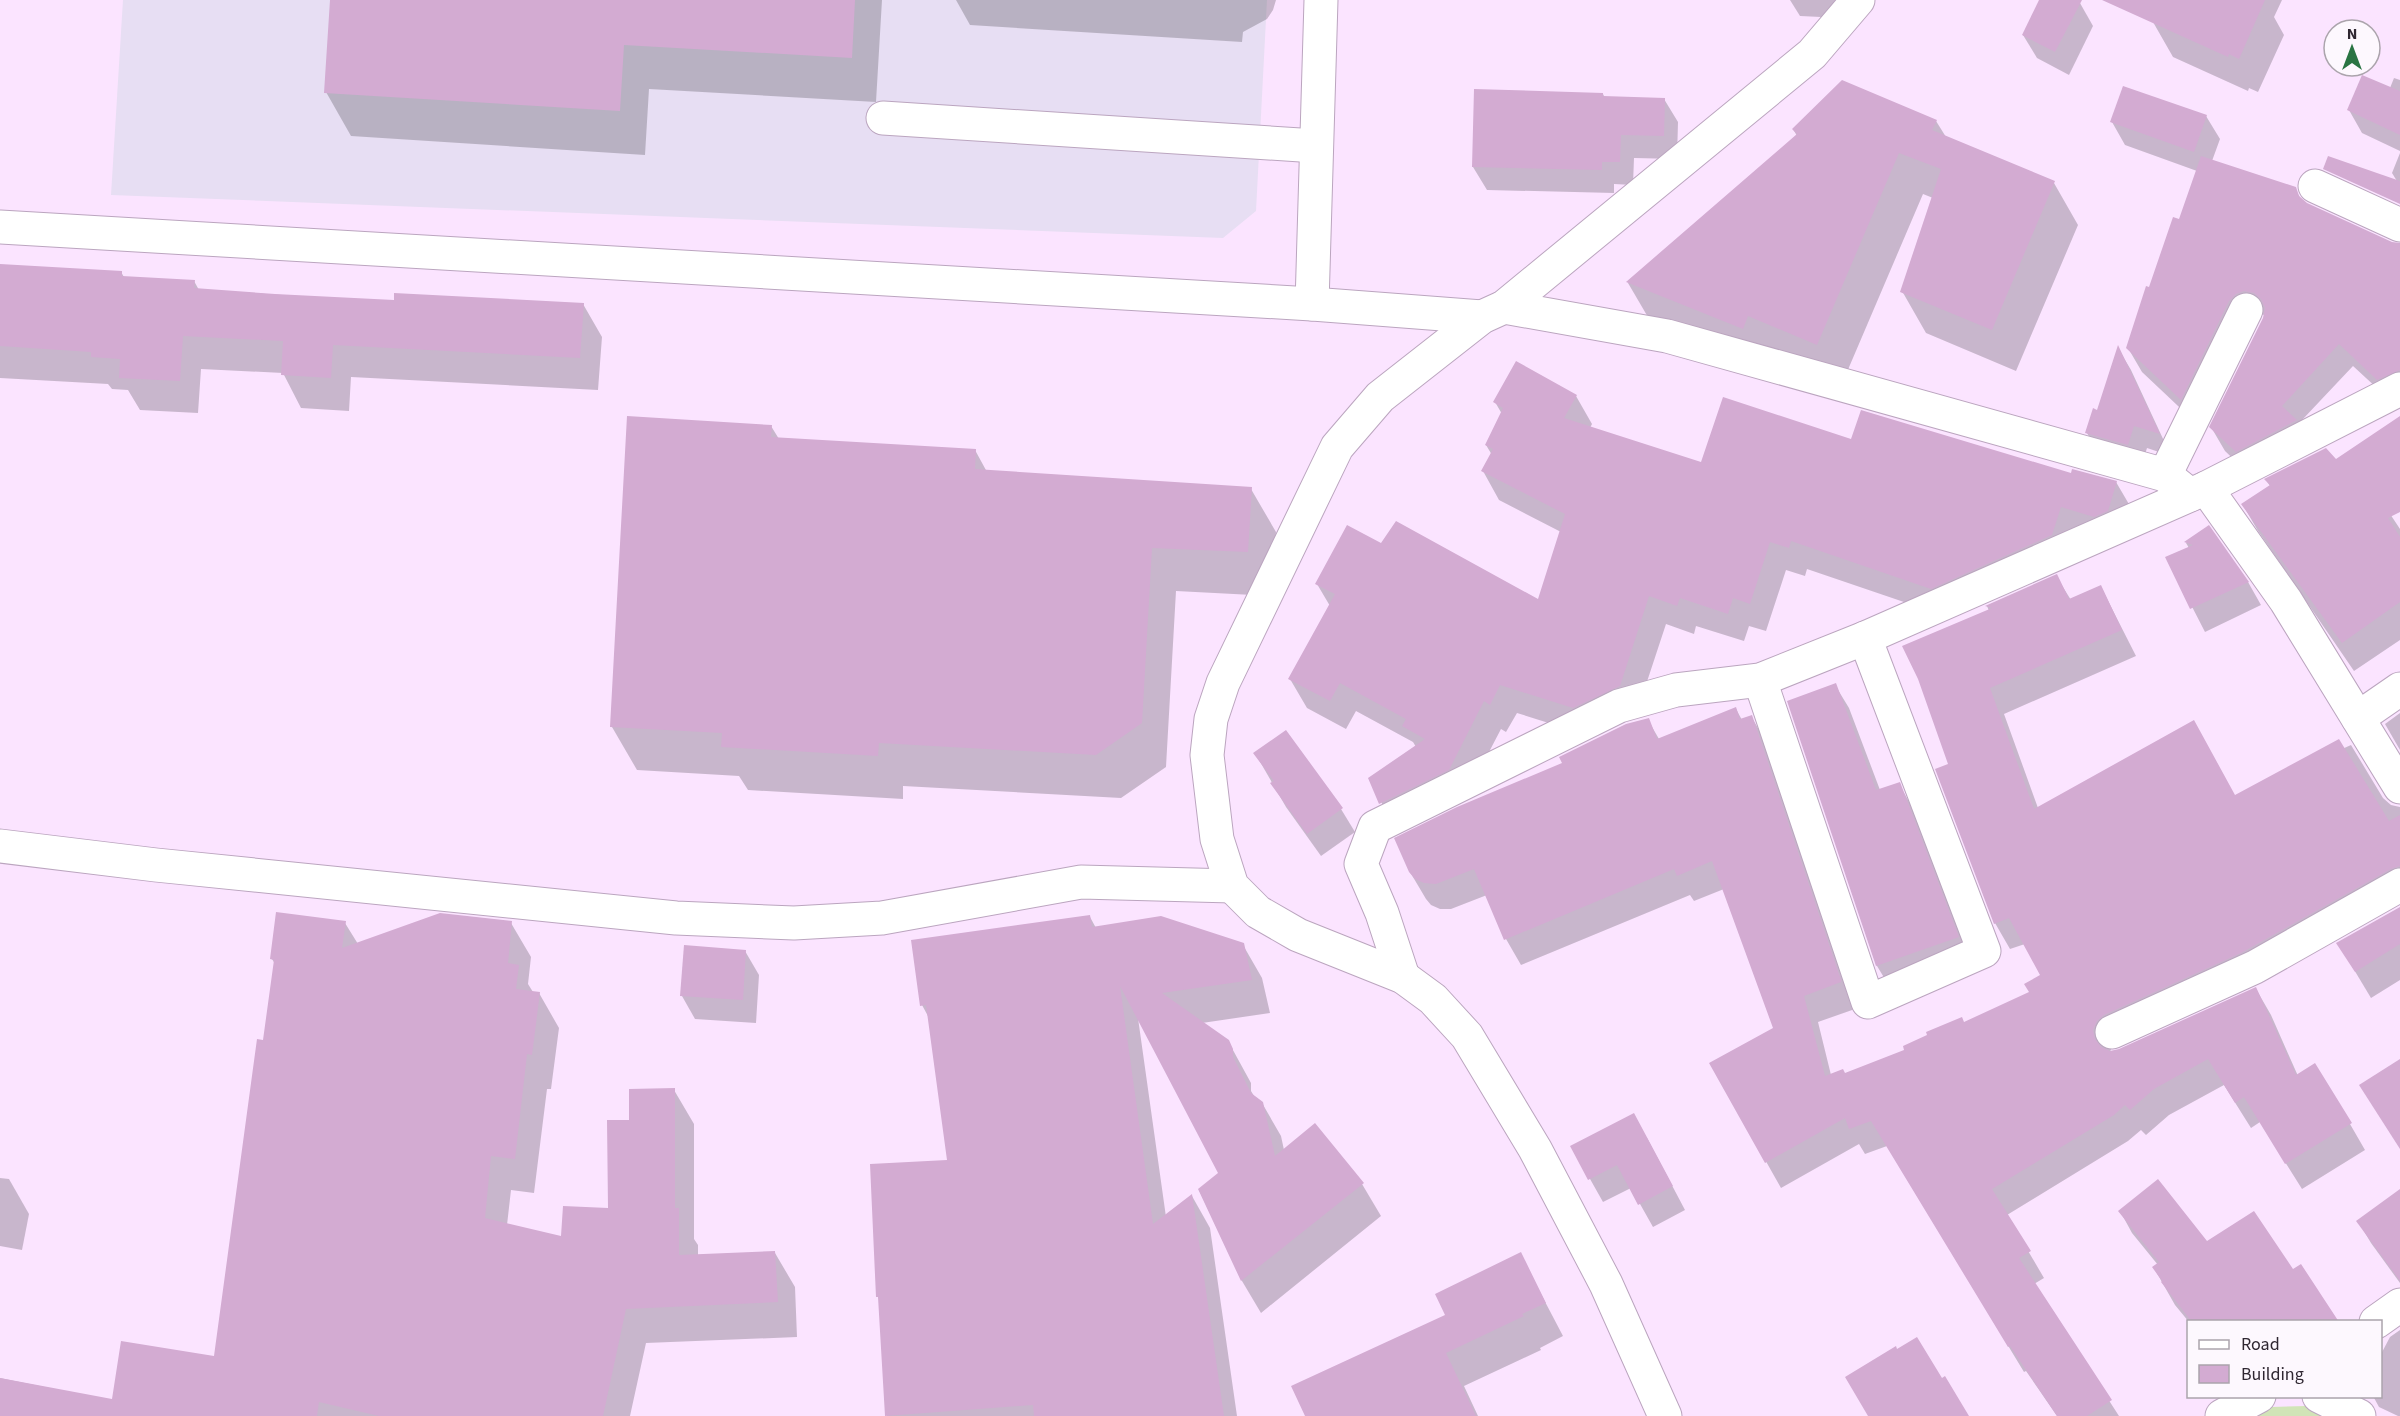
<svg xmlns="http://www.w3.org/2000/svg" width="2400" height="1416" viewBox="0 0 2400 1416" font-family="'Source Sans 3',sans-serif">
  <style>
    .industrial { fill: #e7def3 }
    .green { fill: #d1e4b7 }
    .shadow { fill: #0003 }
    .building { fill: #d3abd2 }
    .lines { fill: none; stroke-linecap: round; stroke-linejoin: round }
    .minor-casing { stroke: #bba5bf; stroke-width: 35 }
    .minor { stroke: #fff; stroke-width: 33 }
  </style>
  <rect width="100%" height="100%" fill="#fbe4ff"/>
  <!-- industrial -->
  <polygon class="industrial" points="123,0 1267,0 1256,211 1223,238 111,195"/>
  <!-- green -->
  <polygon class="green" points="2307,1406 2327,1416 2255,1416 2271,1407"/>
  <!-- shadow -->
  <g class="shadow">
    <polygon points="331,0 882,0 876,102 649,89 645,155 351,136 326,92"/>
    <polygon points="956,0 1276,0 1273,10 1267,19 1243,32 1242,42 970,25"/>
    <polygon points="1790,0 1859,0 1842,18 1800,16"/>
    <polygon points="2041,0 2074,0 2080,3 2093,26 2069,75 2037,58 2023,35"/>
    <polygon points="2163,0 2282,0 2274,17 2284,35 2258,92 2249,88 2248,91 2173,57 2153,22"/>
    <polygon points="2394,78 2400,80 2400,151 2362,133 2349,110 2390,88"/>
    <polygon points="1603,94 1605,98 1664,99 1678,122 1677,159 1634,158 1633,185 1614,184 1614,193 1487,190 1473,167"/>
    <polygon points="2206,116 2220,139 2212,161 2295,189 2302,201 2400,273 2400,399 2392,402 2353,366 2250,475 2225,451 2211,427 2265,315 2258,314 2195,422 2142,372 2128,348 2180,221 2197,171 2125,145 2112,122"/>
    <polygon points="1936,121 1946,137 2054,183 2078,225 2016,371 1926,333 1902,291 1933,198 1923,194 1841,386 1652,324 1628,283 1797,136 1793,129"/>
    <polygon points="2400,153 2400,186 2392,173"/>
    <polygon points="0,265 121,272 124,277 194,281 199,290 395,302 583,304 602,337 598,390 351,377 349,411 301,408 283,373 201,369 198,413 140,410 128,390 112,389 108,384 0,378"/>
    <polygon points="2118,348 2131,370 2171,456 2147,448 2141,468 2100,456 2087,433 2098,412"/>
    <polygon points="1576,396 1592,424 1590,428 1702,464 1852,441 2116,482 2133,511 1948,617 1807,569 1805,576 1786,570 1766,631 1749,626 1744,641 1696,626 1694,634 1666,624 1636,715 1590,736 1517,713 1506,732 1501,729 1465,798 1397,832 1369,779 1416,747 1413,742 1356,711 1346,729 1307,708 1290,679 1330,606 1317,584 1382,545 1539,601 1561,532 1499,500 1483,471 1492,455 1486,445 1502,414 1495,402"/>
    <polygon points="771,426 779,439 975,450 987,472 1251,489 1276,532 1272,596 1176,591 1166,767 1121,798 903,786 903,799 748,790 739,776 637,770 612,727"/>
    <polygon points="2341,465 2363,473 2400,529 2400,640 2354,671 2258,531 2243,505 2270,486 2266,480"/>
    <polygon points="2209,527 2248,582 2261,605 2205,632 2167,558 2189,548 2186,543"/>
    <polygon points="2056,576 2071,600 2101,587 2136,656 2004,714 2038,808 2235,797 2351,745 2383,798 2391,805 2400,807 2400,898 2112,1047 2110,1052 2120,1051 2256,989 2271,1015 2298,1076 2350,1124 2365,1150 2302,1189 2260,1122 2251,1128 2224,1085 2169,1115 2146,1135 2141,1130 2128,1141 2007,1215 2044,1278 2034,1284 2119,1416 2057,1416 2026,1371 2024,1372 1887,1146 1865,1154 1859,1144 1781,1188 1711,1064 1775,1029 1724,889 1694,901 1690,895 1521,965 1506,939 1487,895 1451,909 1440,909 1431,905 1426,899 1410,872 1564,764 1648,720 1659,739 1736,709 1742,720 1751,716 1766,742 1855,1009 1818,1022 1831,1075 1844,1074 1906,1051 2031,993 2042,975 2025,944 2010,949 1995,923 1950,765 1989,611 1987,606"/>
    <polygon points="1835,685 1849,708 1880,790 1899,784 1912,807 1971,960 1891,989 1877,966 1789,702"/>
    <polygon points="2400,713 2400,750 2385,724"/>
    <polygon points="1255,753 1341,809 1355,832 1321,856 1286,807"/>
    <polygon points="2400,908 2400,980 2371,998 2338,943"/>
    <polygon points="1090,917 1096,928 1243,945 1262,978 1270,1013 1202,1023 1228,1041 1251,1083 1251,1091 1254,1096 1262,1103 1281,1136 1284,1150 1362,1184 1381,1216 1261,1313 1242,1281 1199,1190 1220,1173 1138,1018 1166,1217 1192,1196 1210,1228 1237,1416 887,1416 880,1301 878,1297 949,1161 929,1018 922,1005"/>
    <polygon points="345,923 358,944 511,923 531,957 528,984 533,992 539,993 559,1028 551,1089 547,1089 534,1193 511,1190 507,1225 562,1238 609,1209 631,1122 674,1090 694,1124 694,1239 698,1245 698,1256 775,1253 795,1287 797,1337 646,1343 630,1416 0,1416 0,1378 113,1401 215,1357 265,1042 275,964 272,959"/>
    <polygon points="745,951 759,975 756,1023 695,1019 682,996"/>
    <polygon points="1647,1138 1685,1210 1653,1227 1631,1188 1603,1202 1572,1147"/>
    <polygon points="0,1178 9,1179 29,1214 22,1250 0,1246"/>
    <polygon points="2400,1191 2400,1283 2371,1243 2358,1221"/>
    <polygon points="2120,1211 2292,1271 2338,1322 2189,1322 2175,1305 2154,1268 2158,1265 2132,1233"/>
    <polygon points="1520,1254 1563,1336 1540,1348 1541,1350 1464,1386 1478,1416 1307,1416 1447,1316"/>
    <polygon points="2400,1330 2400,1416 2398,1416 2379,1407 2373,1396 2380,1396 2380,1356 2390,1337"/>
  </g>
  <!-- building -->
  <g class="building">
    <polygon points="330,0 855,0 852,58 624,45 620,111 324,93"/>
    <polygon points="2039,0 2082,0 2055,52 2022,35"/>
    <polygon points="2102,0 2265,0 2239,59 2229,54 2228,57"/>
    <polygon points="2362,75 2400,91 2400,135 2347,110"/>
    <polygon points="1842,80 1937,120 1932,130 2055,181 1992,330 1900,292 1941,169 1899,153 1817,345 1748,316 1743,329 1626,282 1797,134 1792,129"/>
    <polygon points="2123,86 2207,115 2194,152 2110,122"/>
    <polygon points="1474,89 1603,93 1603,96 1665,98 1664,136 1621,135 1620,162 1602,162 1602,170 1472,167"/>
    <polygon points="2201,156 2296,187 2299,196 2307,203 2392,242 2400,243 2400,370 2377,380 2339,344 2282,406 2297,420 2236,452 2209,427 2263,318 2265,308 2261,299 2254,293 2244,291 2236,294 2229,301 2181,400 2126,348 2146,286 2149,287 2173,217 2179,219"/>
    <polygon points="2328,156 2400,181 2400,204 2323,169"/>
    <polygon points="0,264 122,271 122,276 195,280 194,288 275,294 394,300 394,293 584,303 580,358 333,345 331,378 281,375 283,341 183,336 180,381 119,378 120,359 91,357 91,352 0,346"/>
    <polygon points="2118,345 2160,434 2134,426 2128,445 2085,433 2093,408 2097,410"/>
    <polygon points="1516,361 1577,395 1564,418 1701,462 1723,397 1851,439 1861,410 2071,473 2072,469 2117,481 2108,511 2094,517 2061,507 2052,535 1931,589 1791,541 1789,548 1770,542 1750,604 1733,598 1728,614 1680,598 1677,606 1649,596 1620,686 1573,708 1500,685 1490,705 1484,701 1449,770 1379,804 1368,778 1425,739 1402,726 1406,719 1340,683 1330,701 1288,679 1335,594 1315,584 1347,525 1381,543 1396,521 1538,599 1565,514 1481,471 1493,449 1485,445 1503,408 1493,402"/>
    <polygon points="627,416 772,425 771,437 976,449 975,469 1252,487 1248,552 1152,548 1142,723 1096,755 879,743 878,756 721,747 722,733 610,727"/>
    <polygon points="2400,416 2400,512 2388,518 2400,537 2400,602 2342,643 2241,504 2270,485 2264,479 2326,448 2336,459"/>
    <polygon points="2209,525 2249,582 2190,609 2165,557 2193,545 2184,542"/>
    <polygon points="2057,574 2069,599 2101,585 2122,630 1990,688 2034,809 2194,720 2235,795 2339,739 2389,821 2400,815 2400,866 2391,869 2241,953 2104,1015 2097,1021 2093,1030 2095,1039 2101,1047 2110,1051 2119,1049 2256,987 2296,1075 2315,1063 2352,1123 2285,1164 2244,1097 2235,1103 2208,1059 2154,1089 2130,1110 2125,1105 2114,1115 1992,1189 2031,1251 2019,1258 2112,1400 2087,1416 2057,1416 2010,1346 2008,1347 1871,1121 1849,1129 1845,1118 1765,1163 1709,1063 1773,1028 1712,861 1677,876 1674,869 1504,940 1474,869 1436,884 1424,883 1415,879 1409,872 1394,838 1457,807 1562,763 1559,757 1626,724 1649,718 1657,739 1736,707 1740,719 1752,715 1841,980 1841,982 1804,996 1825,1076 1843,1069 1845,1073 1904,1050 1903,1046 1927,1035 1926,1032 1962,1017 1964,1022 2029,992 2024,984 2040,975 2009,918 1994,924 1935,769 1948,764 1918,679 1902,646 1992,608 1985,606"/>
    <polygon points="1836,683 1876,790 1900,782 1959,937 1876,966 1787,701"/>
    <polygon points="1286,730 1343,808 1307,834 1270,783 1274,781 1253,753"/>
    <polygon points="2400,907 2400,944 2355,972 2336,943"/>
    <polygon points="276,912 346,921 342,948 440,913 512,921 508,963 519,965 516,989 540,992 532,1055 527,1054 515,1159 491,1156 485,1218 561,1236 563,1206 608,1208 607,1120 629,1120 629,1089 675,1088 675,1208 679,1208 679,1255 775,1251 778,1302 626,1309 603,1416 379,1416 319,1402 317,1416 0,1416 0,1378 112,1399 121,1341 214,1356 257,1039 263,1040 274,960 270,959"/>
    <polygon points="1090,915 1092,927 1161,916 1244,943 1252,980 1162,993 1229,1040 1233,1049 1233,1057 1251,1093 1263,1102 1275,1156 1315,1123 1364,1183 1241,1281 1198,1189 1218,1173 1120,986 1153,1224 1192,1194 1224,1416 1034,1416 1033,1405 885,1416 878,1297 876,1297 870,1164 947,1160 926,1005 920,1006 911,940"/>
    <polygon points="684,945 746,950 743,1000 680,996"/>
    <polygon points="2400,1059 2400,1149 2359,1085"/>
    <polygon points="1634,1113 1673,1186 1638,1205 1617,1165 1588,1180 1570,1146"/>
    <polygon points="2158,1179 2207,1241 2254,1211 2293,1269 2301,1264 2339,1322 2192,1322 2161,1282 2162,1281 2152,1267 2159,1262 2118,1211"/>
    <polygon points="2400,1189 2400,1281 2356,1221"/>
    <polygon points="1521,1252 1546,1303 1522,1314 1524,1316 1446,1353 1476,1416 1305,1416 1291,1386 1445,1315 1435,1294"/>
    <polygon points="1917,1337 1942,1378 1945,1376 1969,1416 1868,1416 1845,1377 1896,1346 1897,1349"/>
  </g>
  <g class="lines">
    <!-- minor casing -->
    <g class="minor-casing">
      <g id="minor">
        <polyline points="883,118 1316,146"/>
        <polyline points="2315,186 2400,225"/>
        <polyline points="0,227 1312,304 1482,317"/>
        <polyline points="1312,304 1321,0"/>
        <polyline points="1504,307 1667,336 2165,475 2190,495"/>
        <polyline points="2165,475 2246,310"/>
        <polyline points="2206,488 2286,601 2400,787"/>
        <polyline points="1760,680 1868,1002 1984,951 1865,638"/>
        <polyline points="2358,718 2400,689"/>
        <polyline points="0,846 156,865 676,918 794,923 882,918 1081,882 1232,886"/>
        <polyline points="1403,977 1382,913 1361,864 1375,827 1619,706 1676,690 1760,680 1865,638 2206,488 2400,389"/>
        <polyline points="2112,1032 2255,967 2400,885"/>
        <polyline points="2376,1322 2400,1305"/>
        <polyline points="2319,1396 2359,1416"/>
        <polyline points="1665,1416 1606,1284 1535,1149 1467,1036 1433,999 1403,977 1298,935 1258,912 1232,886 1217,839 1207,755 1211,719 1223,683 1337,447 1380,397 1482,317 1504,307 1812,54 1858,0"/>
        <polyline points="2222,1416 2259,1396"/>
      </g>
    </g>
    <!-- minor -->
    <use href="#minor" class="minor"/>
  </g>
  <!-- legend -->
  <rect x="2187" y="1320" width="195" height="78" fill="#fdf8fe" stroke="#aba4ac" stroke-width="1.5"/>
  <rect x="2199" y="1340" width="30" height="9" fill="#ffffff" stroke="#aba4ac" stroke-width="1.5"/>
  <text x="2241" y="1350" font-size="18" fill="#2f2731">Road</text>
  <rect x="2199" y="1365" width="30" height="18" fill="#d3abd2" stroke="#aba4ac" stroke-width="1.5"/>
  <text x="2241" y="1380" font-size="18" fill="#2f2731">Building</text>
  <!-- north arrow -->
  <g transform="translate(2352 48)"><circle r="28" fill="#fdf8fe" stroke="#aba4ac" stroke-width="1.5"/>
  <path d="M0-4.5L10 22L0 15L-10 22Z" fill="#2a7443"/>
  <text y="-9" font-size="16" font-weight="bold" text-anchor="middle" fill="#2f2731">N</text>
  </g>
</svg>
